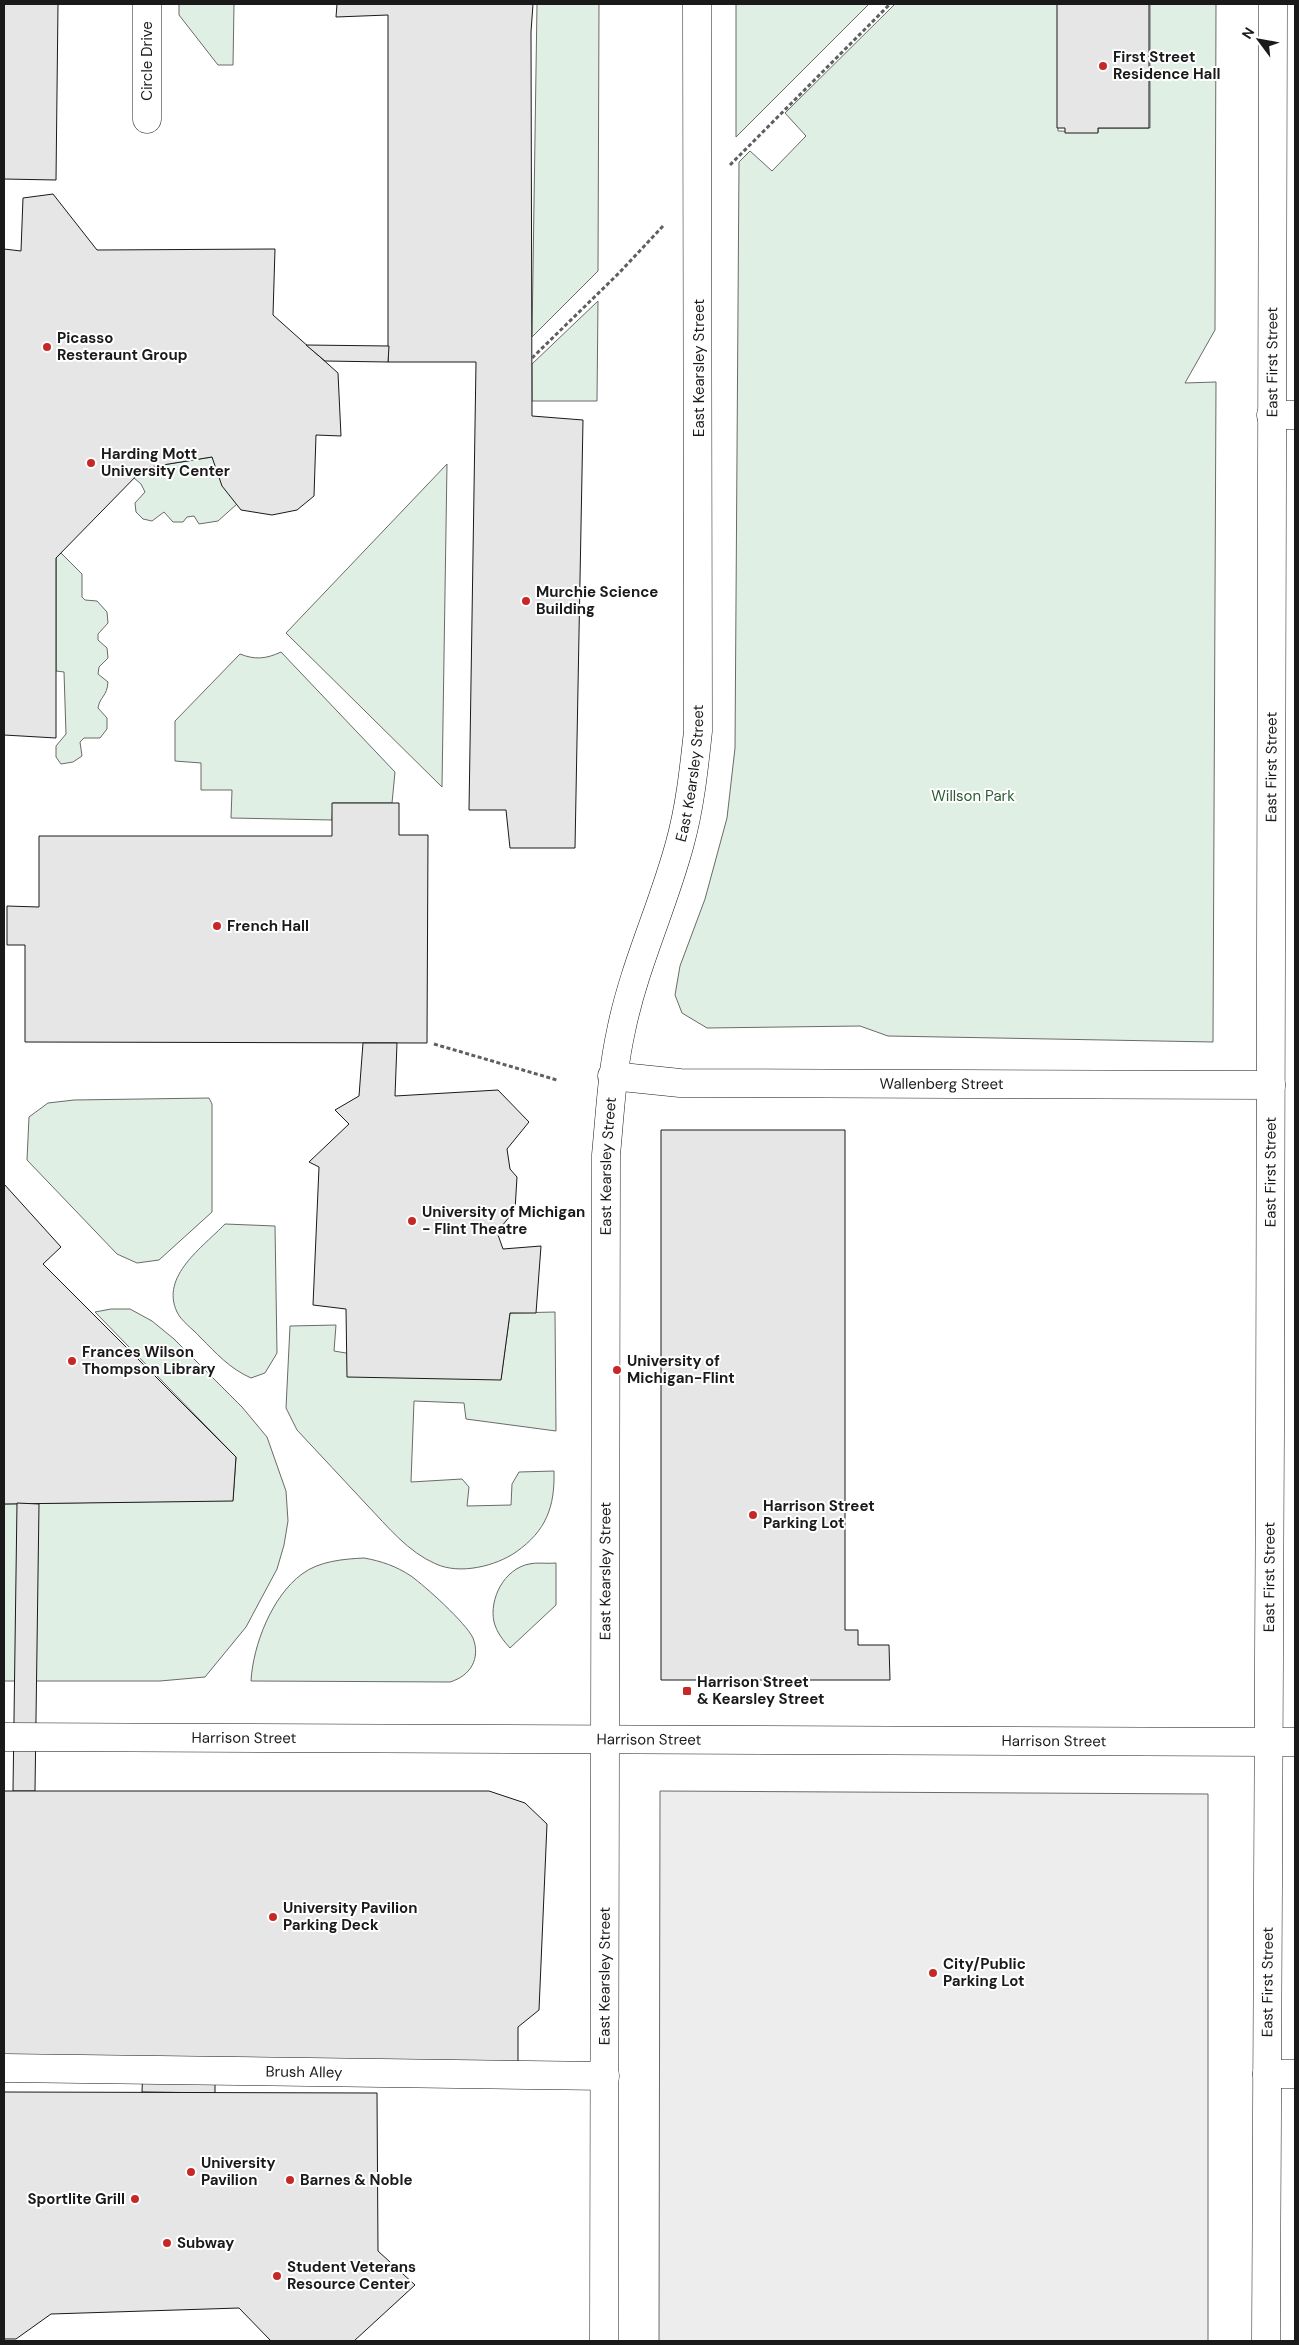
<svg xmlns="http://www.w3.org/2000/svg" width="1299" height="2345" viewBox="0 0 1299 2345" font-family="'DM Sans',sans-serif">
  <style>
    .green { fill: #e0efe3; stroke: #6a6a6a }
    .parking { fill: #ededed; stroke: #6a6a6a }
    .building { fill: #e6e6e6; stroke: #1a1a1a }
    .lines { fill: none; stroke-linecap: round; stroke-linejoin: round }
    .minor-casing { stroke: #1a1a1a; stroke-width: 29 }
    .path { stroke: #5f5f5f; stroke-width: 3; stroke-dasharray: 4 2.5; stroke-linecap: butt }
    .minor { stroke: #fff; stroke-width: 28 }
    .poi-dot { fill: #c62828; stroke: #fff; stroke-width: 2 }
    .labels { text-anchor: middle; stroke-width: 4; stroke-linejoin: round; paint-order: stroke }
    .poi-label { font-size: 15px; font-weight: bold; fill: #1a1a1a; stroke: #fff; text-anchor: start }
    .street-label { font-size: 15px; fill: #1a1a1a; stroke: #fff }
    .park-label { font-size: 15px; fill: #2b5a34; stroke: #fff }
  </style>
  <rect width="100%" height="100%" fill="#fff"/>
  <!-- green -->
  <g class="green">
    <polygon points="179,4 234,4 233,65 218,65 179,15"/>
    <polygon points="537,4 599,4 598,271 532,337"/>
    <polygon points="736,4 869,4 736,137"/>
    <polygon points="895,4 1058,4 1058,131 1098,132 1098,128 1150,128 1150,4 1216,4 1215,330 1185,383 1216,382 1213,1042 888,1036 860,1026 707,1028 682,1013 675,995 680,966 705,899 727,818 735,748 739,162 750,151 772,171 806,136 785,113"/>
    <polygon points="598,301 597,401 532,401 532,364"/>
    <polygon points="212,457 237,504 218,521 199,524 194,516 187,517 183,522 173,522 164,512 152,521 143,519 136,512 135,503 145,492 141,484 134,478 144,468"/>
    <polygon points="447,464 442,787 286,633"/>
    <path d="M61 553 82 574V597L85 600 97 601 107 612 108 623 98 634V640L107 648 108 658 99 667 98 674 108 682C107 697 100 696 98 708L107 718V729L100 738H84L80 742 82 756 73 762 61 764 56 757V746L66 734 64 672 56 671V558Z"/>
    <path d="M281 652 395 772 392 803H333L332 820 231 818 232 790H201V763L175 761V721L240 654C255 660 266 659 281 652Z"/>
    <polygon points="209,1098 212,1104 212,1212 159,1260 137,1263 117,1254 27,1160 29,1117 48,1103 74,1100"/>
    <path d="M225 1224 275 1226 277 1353 265 1373 251 1378C229 1368 217 1354 200 1337 193 1329 181 1321 177 1312 160 1276 203 1247 225 1224Z"/>
    <polygon points="111,1309 130,1309 152,1321 174,1339 242,1407 267,1437 286,1491 288,1521 284,1545 277,1569 246,1627 205,1677 160,1681 4,1681 4,1504 233,1500 236,1457 95,1312"/>
    <path d="M555 1312 556 1431 466 1419 464 1403 414 1401 411 1482 462 1479 469 1487 467 1506 511 1505 512 1484 519 1472 554 1471C555 1507 546 1531 516 1552 496 1566 460 1575 436 1564 408 1552 388 1527 367 1505 344 1480 320 1455 297 1430L286 1408 290 1326 336 1325 334 1351 501 1379 510 1313Z"/>
    <path d="M364 1558C381 1561 396 1566 411 1576 425 1586 466 1623 473 1638 481 1659 470 1676 450 1682L251 1681C253 1645 272 1596 302 1574 319 1561 344 1559 364 1558Z"/>
    <path d="M556 1563V1605L510 1648C503 1640 497 1633 494 1622 489 1599 504 1569 529 1564 537 1562 547 1564 556 1563Z"/>
  </g>
  <!-- parking -->
  <polygon class="parking" points="660,1791 1208,1794 1208,2341 659,2341"/>
  <!-- building -->
  <g class="building">
    <polygon points="4,4 58,4 56,180 4,179"/>
    <polygon points="337,4 533,4 531,32 532,416 583,420 575,848 510,848 506,810 469,810 476,362 388,362 388,15 336,17"/>
    <polygon points="1057,4 1149,4 1149,128 1098,128 1098,133 1065,133 1065,128 1057,128"/>
    <polygon points="53,194 97,250 275,249 273,315 338,373 341,436 316,435 314,496 297,510 272,515 241,510 222,486 212,457 144,468 56,558 56,738 4,735 4,249 21,251 23,198"/>
    <polygon points="306,345 389,346 388,362 325,361"/>
    <polygon points="332,803 399,803 399,835 428,835 427,1043 25,1042 25,945 7,945 7,906 39,907 39,836 332,836"/>
    <polygon points="363,1043 397,1043 395,1096 498,1090 529,1122 507,1149 510,1169 517,1177 515,1210 497,1232 503,1249 541,1246 536,1313 510,1313 501,1380 347,1377 346,1309 313,1305 319,1167 309,1162 349,1124 335,1110 359,1096"/>
    <polygon points="661,1130 845,1130 845,1630 858,1630 858,1645 889,1645 890,1680 661,1680"/>
    <polygon points="4,1184 61,1247 43,1264 236,1457 233,1501 4,1504"/>
    <polygon points="17,1503 39,1504 35,1791 13,1791"/>
    <polygon points="4,1791 489,1791 525,1803 547,1824 539,2010 518,2027 518,2065 4,2065"/>
    <polygon points="143,2065 215,2066 215,2093 142,2092"/>
    <polygon points="4,2092 377,2093 378,2251 415,2285 354,2341 271,2341 239,2308 51,2314 16,2339 4,2339"/>
  </g>
  <g class="lines">
    <!-- minor casing -->
    <g class="minor-casing">
      <g id="minor">
        <polyline points="147,119 147,4"/>
        <polyline points="1271,415 1295,415"/>
        <path id="s1" d="M612 1076 680 1083 1271 1085"/>
        <path id="s2" d="M4 1737 1295 1742"/>
        <path id="s3" d="M4 2068 605 2076"/>
        <polyline points="1267,2074 1295,2074"/>
        <path id="s4" d="M604 2341 606 1155C610 1113 612 1072 621 1031 634 966 663 907 680 843 690 807 694 768 698 731L697 4"/>
        <path id="s5" d="M1266 2341 1270 1432 1273 4"/>
      </g>
    </g>
    <!-- path -->
    <g class="path">
      <polyline points="730,165 890,4"/>
      <polyline points="532,358 619,273 663,226"/>
      <polyline points="434,1044 557,1080"/>
    </g>
    <!-- minor -->
    <use href="#minor" class="minor"/>
  </g>
  <!-- markers -->
  <g class="poi-dot">
    <circle cx="1103" cy="66" r="5"/>
    <circle cx="47" cy="347" r="5"/>
    <circle cx="91" cy="463" r="5"/>
    <circle cx="526" cy="601" r="5"/>
    <circle cx="217" cy="926" r="5"/>
    <circle cx="412" cy="1221" r="5"/>
    <circle cx="72" cy="1361" r="5"/>
    <circle cx="617" cy="1370" r="5"/>
    <circle cx="753" cy="1515" r="5"/>
    <rect x="682" y="1686" width="10" height="10" rx="2.5"/>
    <circle cx="273" cy="1917" r="5"/>
    <circle cx="933" cy="1973" r="5"/>
    <circle cx="191" cy="2172" r="5"/>
    <circle cx="290" cy="2180" r="5"/>
    <circle cx="135" cy="2199" r="5"/>
    <circle cx="167" cy="2243" r="5"/>
    <circle cx="277" cy="2276" r="5"/>
  </g>
  <g class="labels">
    <!-- poi labels -->
    <g class="poi-label">
      <text x="1113" y="62">First Street<tspan x="1113" dy="17">Residence Hall</tspan></text>
      <text x="57" y="343">Picasso<tspan x="57" dy="17">Resteraunt Group</tspan></text>
      <text x="101" y="459">Harding Mott<tspan x="101" dy="17">University Center</tspan></text>
      <text x="536" y="597">Murchie Science<tspan x="536" dy="17">Building</tspan></text>
      <text x="227" y="931">French Hall</text>
      <text x="422" y="1217">University of Michigan<tspan x="422" dy="17">- Flint Theatre</tspan></text>
      <text x="82" y="1357">Frances Wilson<tspan x="82" dy="17">Thompson Library</tspan></text>
      <text x="627" y="1366">University of<tspan x="627" dy="17">Michigan-Flint</tspan></text>
      <text x="763" y="1511">Harrison Street<tspan x="763" dy="17">Parking Lot</tspan></text>
      <text x="697" y="1687">Harrison Street<tspan x="697" dy="17">&amp; Kearsley Street</tspan></text>
      <text x="283" y="1913">University Pavilion<tspan x="283" dy="17">Parking Deck</tspan></text>
      <text x="943" y="1969">City/Public<tspan x="943" dy="17">Parking Lot</tspan></text>
      <text x="201" y="2168">University<tspan x="201" dy="17">Pavilion</tspan></text>
      <text x="300" y="2185">Barnes &amp; Noble</text>
      <text x="125" y="2204" text-anchor="end">Sportlite Grill</text>
      <text x="177" y="2248">Subway</text>
      <text x="287" y="2272">Student Veterans<tspan x="287" dy="17">Resource Center</tspan></text>
    </g>
    <!-- street labels -->
    <g class="street-label">
      <text transform="translate(147 61) rotate(-90)" y="5">Circle Drive</text>
      <text dy="5" stroke="none"><textPath href="#s5" startOffset="1979">East First Street</textPath></text>
      <text transform="translate(699 368) rotate(-90)" y="5">East Kearsley Street</text>
      <text dy="5" stroke="none"><textPath href="#s5" startOffset="1574">East First Street</textPath></text>
      <text dy="5" stroke="none"><textPath href="#s4" startOffset="1579">East Kearsley Street</textPath></text>
      <text dy="5" stroke="none"><textPath href="#s1" startOffset="330">Wallenberg Street</textPath></text>
      <text dy="5" stroke="none"><textPath href="#s4" startOffset="1175">East Kearsley Street</textPath></text>
      <text dy="5" stroke="none"><textPath href="#s5" startOffset="1169">East First Street</textPath></text>
      <text dy="5" stroke="none"><textPath href="#s4" startOffset="770">East Kearsley Street</textPath></text>
      <text dy="5" stroke="none"><textPath href="#s5" startOffset="764">East First Street</textPath></text>
      <text dy="5" stroke="none"><textPath href="#s2" startOffset="240">Harrison Street</textPath></text>
      <text dy="5" stroke="none"><textPath href="#s2" startOffset="645">Harrison Street</textPath></text>
      <text dy="5" stroke="none"><textPath href="#s2" startOffset="1050">Harrison Street</textPath></text>
      <text dy="5" stroke="none"><textPath href="#s4" startOffset="365">East Kearsley Street</textPath></text>
      <text dy="5" stroke="none"><textPath href="#s5" startOffset="359">East First Street</textPath></text>
      <text dy="5" stroke="none"><textPath href="#s3" startOffset="300">Brush Alley</textPath></text>
    </g>
    <!-- park labels -->
    <g class="park-label">
      <text x="973" y="801">Willson Park</text>
    </g>
  </g>
  <!-- border -->
  <rect width="1299" height="2345" fill="none" stroke="#1a1a1a" stroke-width="10"/>
  <!-- north arrow -->
  <g transform="translate(1259 40) rotate(302)" stroke="#ffffff" stroke-width="4" paint-order="stroke">
  <path d="M0-4L9 19L0 12L-9 19Z" fill="#1a1a1a"/>
  <text y="-8" font-size="14" font-weight="bold" text-anchor="middle" fill="#1a1a1a">N</text>
  </g>
</svg>
